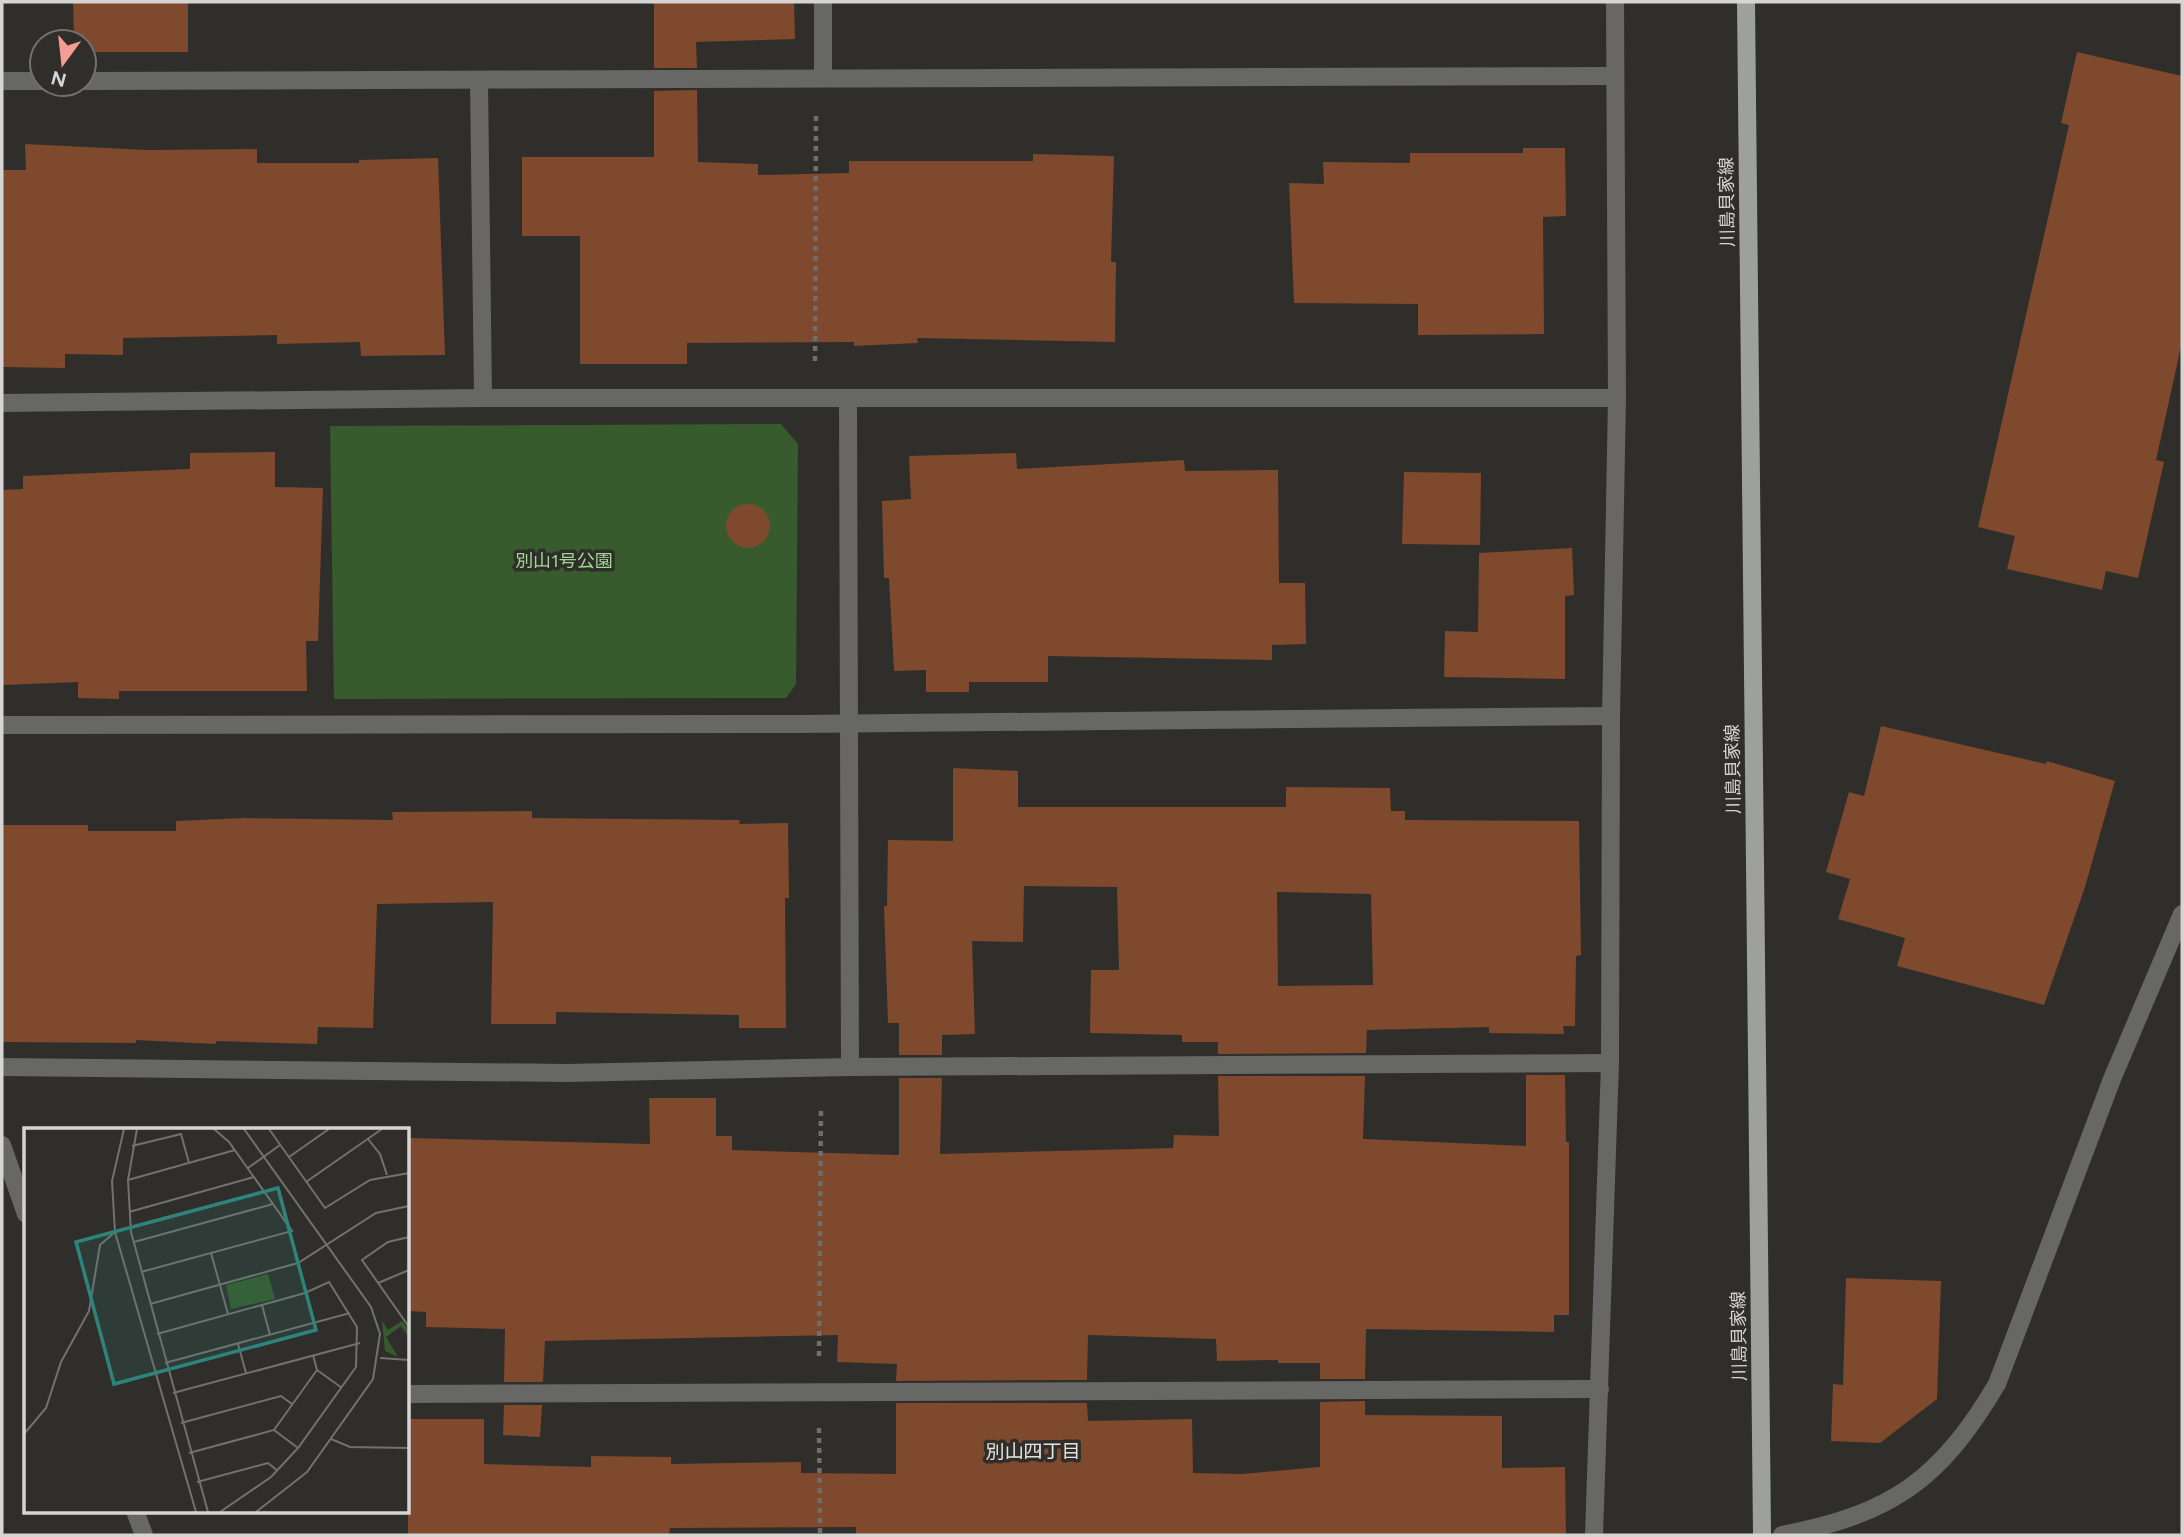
<svg xmlns="http://www.w3.org/2000/svg" width="2184" height="1537" viewBox="0 0 2184 1537" font-family="Figtree,'Noto Sans JP',sans-serif">
  <style>
    .green { fill: #375b2d }
    .building { fill: #7e492c; fill-rule: evenodd }
    .lines { fill: none; stroke-linecap: round; stroke-linejoin: round }
    .path { stroke: #6f6e6a; stroke-width: 4.5; stroke-dasharray: 5 5; stroke-linecap: butt }
    .minor { stroke: #676765; stroke-width: 18 }
    .major { stroke: #9ea09b; stroke-width: 18 }
    .labels { text-anchor: middle; stroke-width: 7; stroke-linejoin: round; paint-order: stroke }
    .street-label { font-size: 18px; fill: #d6d5d3; stroke: #302e2a }
    .park-label { font-size: 18px; fill: #9ed78f; stroke: #302e2a }
    .neighbourhood-label { font-size: 19px; fill: #e4e2dc; stroke: #302e2a }
    .inset-road { fill: none; stroke: #72716e; stroke-width: 2 }
    .view { fill: #2d847d; fill-opacity: 0.15; stroke: #2d847d; stroke-width: 3.5 }
    .inset-edge { fill: none; stroke: #d6d5d3; stroke-width: 3.5 }
  </style>
  <rect width="100%" height="100%" fill="#302e2a"/>
  <!-- green -->
  <polygon class="green" points="781,424 798,444 796,684 786,698 334,699 330,426"/>
  <!-- building -->
  <g class="building">
    <polygon points="73,2 188,2 188,52 84,52 84,42 74,42"/>
    <polygon points="654,2 794,2 795,39 696,42 697,68 654,68"/>
    <polygon points="2077,52 2182,76 2182,342 2156,460 2164,462 2138,578 2106,571 2102,590 2007,569 2015,536 1978,527 2069,125 2061,123"/>
    <polygon points="697,90 698,162 758,164 758,175 849,173 849,161 1033,161 1033,154 1114,156 1111,262 1116,262 1115,342 917,338 918,343 854,346 854,342 687,343 687,364 580,364 580,236 522,236 522,157 654,157 654,91"/>
    <polygon points="25,144 147,150 257,149 257,163 359,163 359,160 438,158 445,355 361,356 360,342 277,344 277,335 123,338 123,355 65,354 65,368 2,367 2,170 26,170"/>
    <polygon points="1523,148 1565,148 1566,216 1543,217 1544,334 1418,335 1418,304 1294,303 1289,183 1324,184 1323,162 1410,163 1410,153 1523,153"/>
    <polygon points="275,452 275,487 323,488 318,641 306,641 307,691 119,691 119,699 78,698 78,682 2,685 2,490 23,489 23,476 190,469 190,453"/>
    <polygon points="1016,453 1017,469 1184,460 1185,471 1278,470 1279,583 1305,583 1306,644 1272,645 1272,660 1048,656 1048,682 969,682 969,692 926,692 926,670 894,671 889,578 884,578 882,501 911,499 909,456"/>
    <polygon points="1404,472 1481,473 1480,545 1402,544"/>
    <circle cx="748" cy="526" r="22"/>
    <polygon points="1572,548 1574,595 1565,596 1565,679 1444,677 1445,631 1478,632 1479,553"/>
    <polygon points="1881,726 2046,764 2047,761 2115,781 2085,887 2044,1005 1897,966 1905,938 1838,919 1850,879 1826,872 1849,792 1864,796"/>
    <path d="M953 768 1018 771V807H1286V787L1390 788 1391 811H1405V820L1579 821 1581 955 1576 956 1575 1026H1563L1564 1034 1489 1033V1027L1367 1030 1366 1053 1218 1054V1042H1182V1035L1090 1033 1091 970H1119L1117 887 1024 886 1023 942 972 941 975 1034 942 1035V1055H899V1023H888L884 906H887L888 840 953 841ZM1277 892 1371 894 1373 985 1278 986Z"/>
    <polygon points="532,811 532,818 740,820 739,824 788,823 789,898 785,898 786,1028 739,1028 739,1015 556,1012 556,1024 491,1024 493,902 377,904 373,1028 318,1027 317,1044 216,1041 216,1044 136,1040 136,1043 2,1042 2,825 88,825 88,831 176,831 176,821 244,818 393,820 392,812"/>
    <polygon points="1526,1075 1565,1075 1566,1142 1569,1142 1569,1315 1554,1315 1554,1332 1366,1329 1365,1379 1320,1379 1320,1363 1278,1363 1278,1360 1217,1361 1216,1339 1088,1335 1087,1380 896,1381 897,1364 837,1362 838,1335 545,1341 543,1382 504,1382 505,1329 426,1327 426,1312 408,1311 408,1138 650,1144 649,1098 716,1098 716,1136 732,1136 732,1150 899,1155 899,1078 942,1078 940,1154 1173,1148 1174,1135 1219,1136 1218,1076 1365,1076 1363,1139 1526,1146"/>
    <polygon points="1846,1278 1941,1281 1937,1399 1880,1443 1831,1441 1833,1384 1843,1385"/>
    <polygon points="1365,1401 1365,1415 1502,1416 1502,1468 1565,1467 1566,1534 856,1535 856,1527 670,1528 669,1535 408,1535 408,1419 484,1419 484,1464 591,1467 591,1456 671,1457 671,1464 801,1462 801,1473 896,1474 896,1403 1087,1403 1088,1421 1192,1419 1193,1473 1242,1474 1320,1467 1320,1402"/>
    <polygon points="504,1405 542,1405 540,1437 503,1435"/>
  </g>
  <g class="lines">
    <!-- path -->
    <g class="path">
      <polyline points="815,361 816,114"/>
      <polyline points="819,1356 821,1106"/>
      <polyline points="819,1428 820,1535"/>
    </g>
    <!-- minor -->
    <g class="minor">
      <polyline points="823,2 823,77"/>
      <polyline points="2,81 42,81"/>
      <polyline points="84,81 1614,76"/>
      <polyline points="479,81 483,398"/>
      <polyline points="848,400 850,1067"/>
      <polyline points="2,403 483,398 1617,398"/>
      <polyline points="2,725 801,724 1611,716"/>
      <polyline points="2,1067 567,1073 850,1067 1610,1063"/>
      <polyline points="2,1145 26,1214"/>
      <polyline points="408,1394 1600,1389"/>
      <polyline points="135,1511 144,1535"/>
      <polyline points="1594,1535 1610,1063 1611,716 1617,398 1615,2"/>
      <path d="M1782 1535C1892 1514 1940 1480 1997 1384L2112 1079 2182 914"/>
    </g>
    <!-- major -->
    <polyline class="major" points="1746,2 1762,1535"/>
  </g>
  <g class="labels">
    <!-- street labels -->
    <g class="street-label">
      <text transform="translate(1727 202) rotate(-91)" y="6">川島貝家線</text>
      <text transform="translate(1733 769) rotate(-91)" y="6">川島貝家線</text>
      <text transform="translate(1739 1336) rotate(-91)" y="6">川島貝家線</text>
    </g>
    <!-- park labels -->
    <g class="park-label">
      <text x="564" y="567">別山1号公園</text>
    </g>
    <!-- neighbourhood labels -->
    <g class="neighbourhood-label">
      <text x="1033" y="1458">別山四丁目</text>
    </g>
  </g>
  <!-- overview -->
  <g transform="translate(24 1128)">
    <rect width="385" height="385" fill="#302e2a"/>
    <path d="M244 146 251 171 207 181 202 157ZM358 193 364 202 378 193 385 202V209L377 198 362 209 374 229 361 223Z" fill="#375b2d"/>
    <path class="inset-road" d="M100 1 88 53 91 104 172 384M113 1 104 52 107 104 184 384M220 1 347 179 356 206 349 251 283 344 232 384M245 1 301 80 346 52 385 45M344 11 356 26 363 47M108 18 157 6 165 35M265 29 305 1M224 40 256 17M104 52 211 22M282 54 358 1M105 84 230 49M385 109 364 114 338 132 385 199M110 114 249 76M187 125 204 186M117 144 268 103 205 14 190 1M354 155 385 142M126 176 274 135 352 85 385 78M238 177 246 207M133 206 281 165 305 154 333 199 332 239 274 320 247 349 196 384M214 216 222 245M289 227 293 242 318 260M356 230 385 232M141 235 326 185M149 265 336 215M157 295 257 268 268 276M250 302 274 320M0 306 22 280 37 234 65 183 76 117 91 104M307 311 326 319 385 320M165 325 250 302 293 242M173 354 244 335 254 343"/>
    <path class="view" d="M254 60 292 202 90 256 52 114Z"/>
    <rect width="385" height="385" class="inset-edge"/>
  </g>
  <!-- border -->
  <rect width="2184" height="1537" fill="none" stroke="#d6d5d3" stroke-width="7"/>
  <!-- north arrow -->
  <g transform="translate(63 63) rotate(195)"><circle r="33" fill="#302e2a" stroke="#72716e" stroke-width="2"/>
  <path d="M0-5L12 26L0 18L-12 26Z" fill="#f59c95"/>
  <text y="-10" font-size="19" font-weight="bold" text-anchor="middle" fill="#d6d5d3">N</text>
  </g>
</svg>
